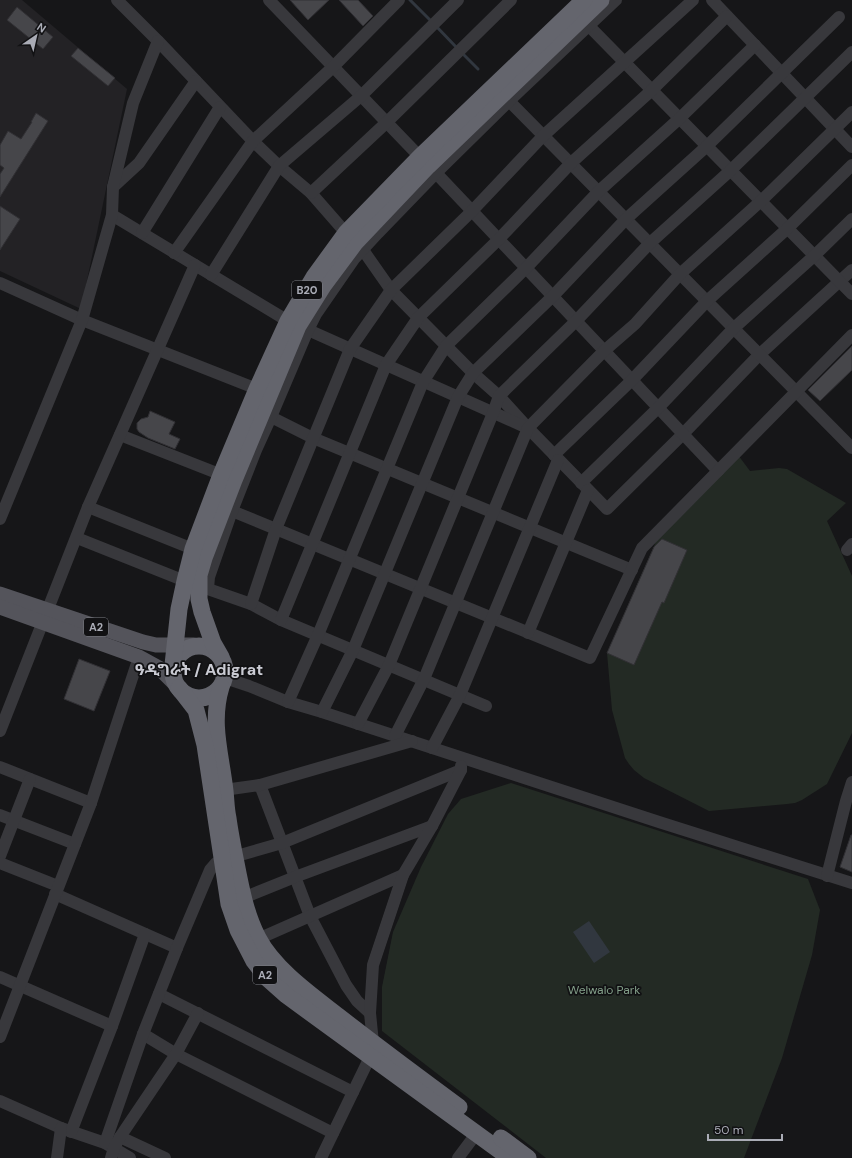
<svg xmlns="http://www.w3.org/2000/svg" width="852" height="1158" viewBox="0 0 852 1158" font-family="'DM Sans','Noto Sans Ethiopic',sans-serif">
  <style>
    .built { fill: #232225 }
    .green { fill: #232a24 }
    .water { fill: #31373f }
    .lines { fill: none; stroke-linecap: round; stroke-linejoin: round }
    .stream { stroke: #31373f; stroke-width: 3 }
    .building { fill: #46464a; stroke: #313034 }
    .minor { stroke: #38383c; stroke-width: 12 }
    .major { stroke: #54545b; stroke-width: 15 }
    .highway { stroke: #64656d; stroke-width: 17 }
    .labels { text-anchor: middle; stroke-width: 3.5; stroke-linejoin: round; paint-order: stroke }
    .shield { fill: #111113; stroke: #7c7e85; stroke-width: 1 }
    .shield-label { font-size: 11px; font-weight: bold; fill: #aaacb6 }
    .park-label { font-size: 12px; fill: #839f89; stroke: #111113 }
    .district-label { font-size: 16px; font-weight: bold; fill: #cacbd3; stroke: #111113 }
  </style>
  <rect width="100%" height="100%" fill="#161618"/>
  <!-- built -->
  <polygon class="built" points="0,0 22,0 127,89 81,309 0,271"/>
  <!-- green -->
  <g class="green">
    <polygon points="738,455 750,471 779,468 787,469 846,503 827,521 852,576 852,733 827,784 802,800 795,803 787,804 709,811 644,778 634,770 629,764 625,758 612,710 607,653 658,537"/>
    <polygon points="511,783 808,879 820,910 812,955 782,1058 744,1158 546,1158 382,1031 382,987 393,932 421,867 448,814 461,799"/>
  </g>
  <!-- water -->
  <polygon class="water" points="589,921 610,952 594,963 573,932"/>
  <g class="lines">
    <!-- stream -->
    <g class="stream">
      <polyline points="410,0 431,21"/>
      <polyline points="435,25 458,49"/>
      <polyline points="462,53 478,69"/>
    </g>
  </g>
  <!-- building -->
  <g class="building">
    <polygon points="290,0 329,0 308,20"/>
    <polygon points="339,0 358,0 373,16 363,26"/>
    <polygon points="17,7 53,37 43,49 7,20"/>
    <polygon points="78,48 115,78 108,86 71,56"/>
    <polygon points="36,113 48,121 0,197 0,174 4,168 0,165 0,145 8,131 21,139 32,122 31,122"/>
    <polygon points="0,206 20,219 0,250"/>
    <polygon points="852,346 852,370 820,401 808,390"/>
    <polygon points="150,411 175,422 169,434 180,439 175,449 148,438 139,432 137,429 137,423 141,419 148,417"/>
    <polygon points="662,539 687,550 664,603 662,602 634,665 607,653 654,547"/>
    <polygon points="79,659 110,671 94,711 64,699"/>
    <polygon points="851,835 852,835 852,872 840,867"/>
  </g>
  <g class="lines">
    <!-- minor -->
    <g class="minor">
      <polyline points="117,0 158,41 253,141 279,166 311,193 346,233 363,250 391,290 473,373 499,396 528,428 607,509 683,434 760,354 852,270"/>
      <polyline points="269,0 420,157 436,173 472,211 718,471"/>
      <polyline points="712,0 852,147"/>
      <polyline points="584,21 852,294"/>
      <polyline points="509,101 852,448"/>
      <polyline points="113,187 139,163 196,81"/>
      <polyline points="311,193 386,123 511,0"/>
      <polyline points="112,215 288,321 523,426"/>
      <polyline points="142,233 220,107"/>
      <polyline points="174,253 253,141 333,67 399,0"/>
      <polyline points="211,275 279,166 361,96 458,0"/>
      <polyline points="0,283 82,320 257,389"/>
      <polyline points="271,417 313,438 632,570"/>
      <polyline points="120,435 227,477"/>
      <polyline points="554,455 632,380 707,301 788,228 852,165"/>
      <polyline points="581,483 658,408 734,328 814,256 852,219"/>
      <polyline points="88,507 193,549"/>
      <polyline points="232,511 590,658 642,548 852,335"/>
      <polyline points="0,519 82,320 112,215 113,187 133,103 158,41"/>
      <polyline points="77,538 185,581 251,604 281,620 486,706"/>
      <polyline points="847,550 852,544"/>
      <polyline points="208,589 209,577 232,511 256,450 271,417 308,330 316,314 354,259 378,233 436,173 509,101 616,0"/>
      <polyline points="251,604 276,529 350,349 391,290 472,211 543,136 693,0"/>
      <polyline points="281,620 386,365 418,318 499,239 571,163 652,90 727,16"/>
      <polyline points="528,633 588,490"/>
      <polyline points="225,678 249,686 288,702 322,712 659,822 852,883"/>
      <polyline points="288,702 318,635 423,382 446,346 526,268 599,191 680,118 755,45"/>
      <polyline points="322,712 353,650 458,397 473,373 553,296 626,219 707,146 839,17"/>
      <polyline points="358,724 389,665 493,413 499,396 576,321 650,243 731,170 852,52"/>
      <polyline points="0,731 88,507 195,265"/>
      <polyline points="395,736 424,679 528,428 604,351 635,324 680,274 761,201 852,112"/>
      <polyline points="432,748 460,695 558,460"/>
      <polyline points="0,767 91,803"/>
      <polyline points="260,785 310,916 346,985 357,1001 370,1013"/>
      <polyline points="217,791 260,785 412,741"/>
      <polyline points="0,815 75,844"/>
      <polyline points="0,856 30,779"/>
      <polyline points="0,863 58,886"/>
      <polyline points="827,876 846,801 852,782"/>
      <polyline points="55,894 177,948"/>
      <polyline points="243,898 295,877 432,826"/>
      <polyline points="258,939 403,875"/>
      <polyline points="0,977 112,1026"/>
      <polyline points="159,994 353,1092"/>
      <polyline points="143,1034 176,1054 333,1133"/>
      <polyline points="0,1037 91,803 139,657"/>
      <polyline points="0,1101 61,1128 105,1143 130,1158"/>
      <polyline points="71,1132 112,1026 145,934"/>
      <polyline points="120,1137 165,1158"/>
      <polyline points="105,1143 143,1034 177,948 210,870 216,863 223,860 282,843 461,770"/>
      <polyline points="57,1158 61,1128"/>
      <polyline points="111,1158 114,1148 120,1137 176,1054 198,1013"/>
      <polyline points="321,1158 370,1057 373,1043 370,1013 373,965 403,875 432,826 461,770 461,766"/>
      <polyline points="458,1158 476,1134"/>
    </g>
    <!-- major -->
    <g class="major">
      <polyline points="0,594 143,642 156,645 194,645"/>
      <polyline points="0,607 139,657 159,668 176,685"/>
    </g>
    <!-- highway -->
    <g class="highway">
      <circle cx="199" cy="672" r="26"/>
      <polyline points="221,657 213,643 202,612 199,599 199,575 204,558 234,480 298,326 323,286 355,243 428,166 601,0"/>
      <polyline points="173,665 179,609 185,581 193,549 221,475 257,389 288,321 314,277 346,233 420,157 584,0"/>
      <path d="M221 687C210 723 221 755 225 791 226 800 226 810 228 818 230 833 233 848 236 863 241 889 246 915 258 938 274 969 311 995 338 1016 378 1047 418 1077 459 1107"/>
      <polyline points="179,688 196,710 205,745 229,904 238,930 254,961 268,979 286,995 510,1158"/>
      <polyline points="501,1138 528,1158"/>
    </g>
  </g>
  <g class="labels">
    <!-- shield labels -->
    <g class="shield">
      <rect x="292" y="281" width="30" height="18" rx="3"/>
      <rect x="84" y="618" width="24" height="18" rx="3"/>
      <rect x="253" y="966" width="24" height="18" rx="3"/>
    </g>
    <g class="shield-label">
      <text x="307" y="294">B20</text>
      <text x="96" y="631">A2</text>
      <text x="265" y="979">A2</text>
    </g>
    <!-- park labels -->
    <g class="park-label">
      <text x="604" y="994">Welwalo Park</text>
    </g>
    <!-- district labels -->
    <g class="district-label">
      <text x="199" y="675">ዓዲግራት / Adigrat</text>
    </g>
  </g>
  <!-- north arrow -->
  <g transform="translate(36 36) rotate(34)" stroke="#111113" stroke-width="3" paint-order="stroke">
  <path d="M0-3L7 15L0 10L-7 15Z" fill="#aaacb6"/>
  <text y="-6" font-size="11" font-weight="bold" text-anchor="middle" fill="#aaacb6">N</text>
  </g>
  <!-- scale -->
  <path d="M708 1134v6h74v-6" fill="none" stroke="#aaacb6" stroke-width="2"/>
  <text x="714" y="1134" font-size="12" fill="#aaacb6" stroke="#111113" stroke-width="3" paint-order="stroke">50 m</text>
</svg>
